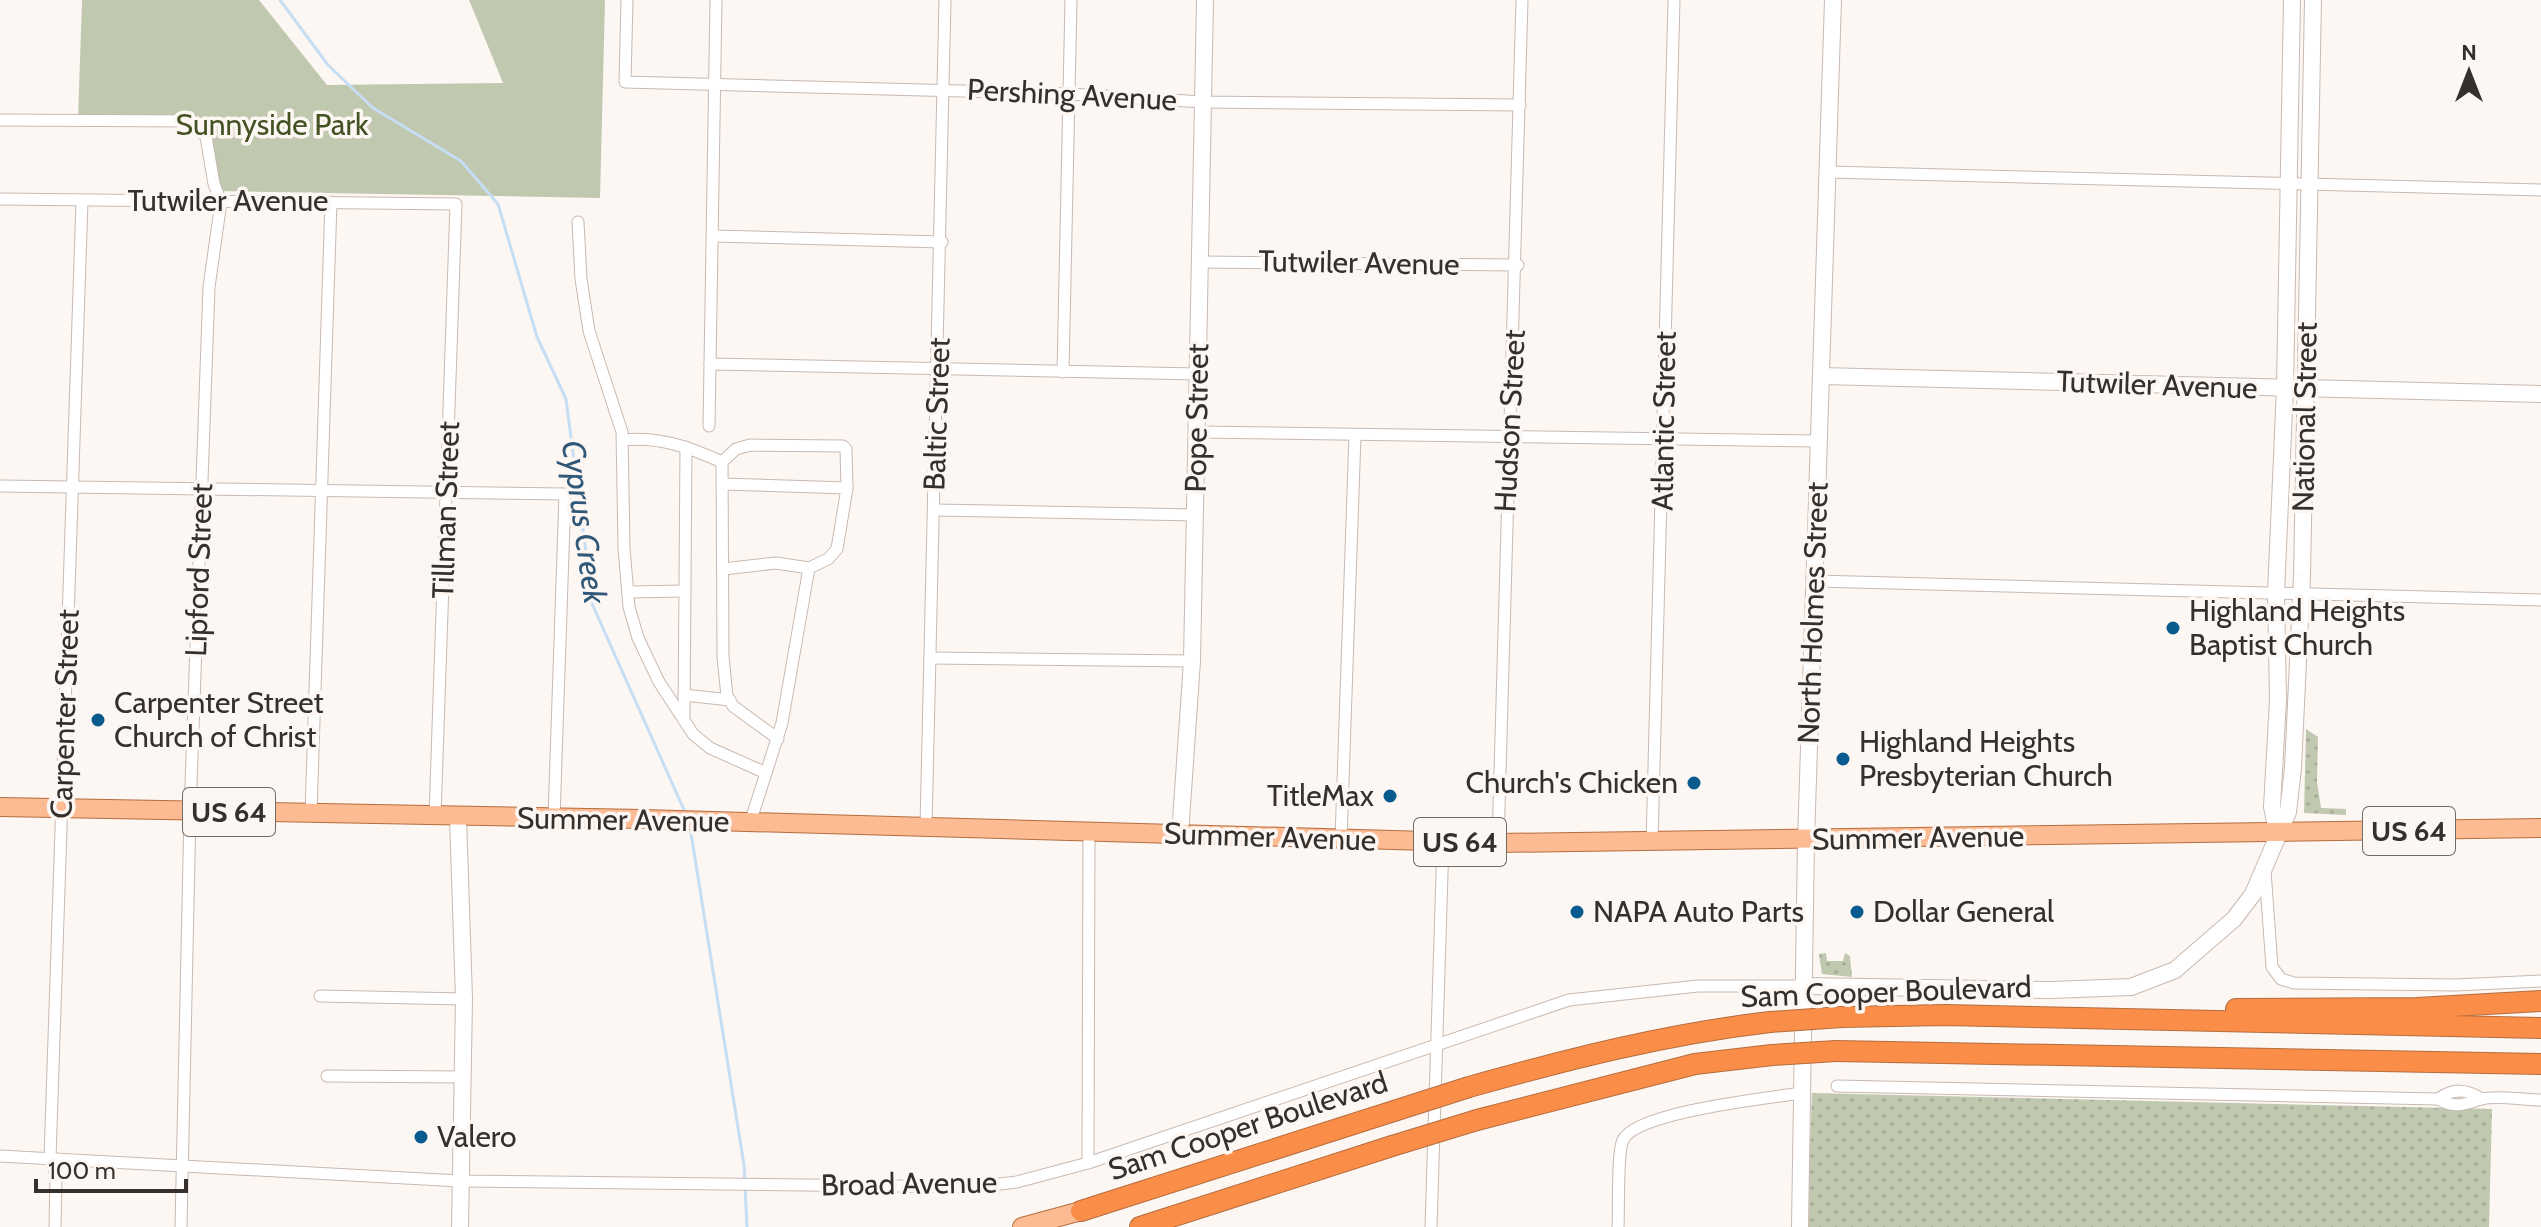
<svg xmlns="http://www.w3.org/2000/svg" width="2541" height="1227" viewBox="0 0 2541 1227" font-family="Cabin,sans-serif">
  <style>
    .grass { fill: url(#grass-dots) }
    .park { fill: #c0c8b0 }
    .lines { fill: none; stroke-linecap: round; stroke-linejoin: round }
    .stream { stroke: #c5def4; stroke-width: 3 }
    .street-casing { stroke: #c8b9b1; stroke-width: 13 }
    .secondary-casing { stroke: #c8b9b1; stroke-width: 18 }
    .primary-casing { stroke: #b56d3f; stroke-width: 20 }
    .highway-casing { stroke: #b56d3f; stroke-width: 22 }
    .street { stroke: #fff; stroke-width: 11 }
    .secondary { stroke: #fff; stroke-width: 16 }
    .primary { stroke: #fcbb92; stroke-width: 18 }
    .highway { stroke: #fa8e49; stroke-width: 20 }
    .highway-bridge-casing { stroke: #b56d3f; stroke-width: 22; stroke-linecap: butt }
    .highway-bridge { stroke: #fa8e49; stroke-width: 20 }
    .poi-dot { fill: #095b8e; stroke: #fdf7f3; stroke-width: 3 }
    .labels { text-anchor: middle; stroke-width: 7; stroke-linejoin: round; paint-order: stroke }
    .shield { fill: #fdf7f3; stroke: #726c68; stroke-width: 2 }
    .shield-label { font-size: 28px; font-weight: bold; fill: #36302d }
    .street-label { font-size: 30px; fill: #36302d; stroke: #fdf7f3 }
    .park-label { font-size: 30px; fill: #445123; stroke: #fdf7f3 }
    .poi-label { font-size: 30px; fill: #36302d; stroke: #fdf7f3; text-anchor: start }
    .water-label { font-size: 32px; font-style: italic; fill: #305879; stroke: #fdf7f3 }
  </style>
  <defs>
    <pattern id="grass-dots" width="8" height="8" patternUnits="userSpaceOnUse" patternTransform="scale(2)"><rect width="8" height="8" fill="#c0c8b0"/><path d="M2 2h.1M6 6h.1" fill="none" stroke="#a6ac98" stroke-width="1.8" stroke-linecap="round"/></pattern>
  </defs>
  <rect width="100%" height="100%" fill="#fdf7f3"/>
  <!-- grass -->
  <g class="grass">
    <polygon points="2306,729 2318,737 2317,782 2321,808 2346,809 2346,815 2304,813"/>
    <polygon points="1826,953 1827,961 1843,961 1845,953 1850,956 1852,977 1822,974 1819,954"/>
    <polygon points="1812,1093 2492,1109 2489,1227 1807,1227"/>
  </g>
  <!-- park -->
  <polygon class="park" points="82,0 259,0 327,85 503,83 469,0 605,0 600,198 217,191 206,137 192,122 78,120"/>
  <g class="lines">
    <!-- stream -->
    <g class="stream">
      <polyline points="280,0 328,65 373,108 461,161 498,204 537,337 566,399 593,606 685,812"/>
      <polyline points="690,827 744,1165 747,1227"/>
    </g>
    <!-- street casing -->
    <g class="street-casing">
      <g id="street">
        <polyline points="627,0 625,82 1070,94 1203,102 1520,105"/>
        <polyline points="0,120 192,121 206,137 214,184 221,202 209,287 190,812 181,1227"/>
        <polyline points="1828,172 2541,190"/>
        <polyline points="0,199 456,204 435,816"/>
        <polyline points="578,222 581,279 589,331 622,432 624,548 629,607 638,638 659,682 693,734 710,748 766,773"/>
        <polyline points="713,236 942,242"/>
        <polyline points="1201,262 1518,265"/>
        <polyline points="710,364 1198,374"/>
        <polyline points="1063,372 1071,0"/>
        <polyline points="709,426 716,0"/>
        <polyline points="1197,432 1819,441"/>
        <path d="M623 440C658 436 689 447 722 462"/>
        <polyline points="722,462 723,657 727,696 733,706 778,739"/>
        <polyline points="722,462 736,449 750,445 843,446 846,449 847,488"/>
        <polyline points="723,484 847,488 837,549 828,559 809,568 776,563 723,569"/>
        <polyline points="0,486 565,494 554,818"/>
        <polyline points="935,510 1195,515"/>
        <polyline points="1815,581 2541,600"/>
        <polyline points="628,592 685,591"/>
        <polyline points="930,658 1192,661"/>
        <polyline points="684,695 730,700"/>
        <polyline points="684,720 686,447"/>
        <polyline points="311,813 331,202"/>
        <polyline points="750,823 782,723 809,568"/>
        <polyline points="926,827 945,0"/>
        <polyline points="1341,839 1355,435"/>
        <path d="M1498 843C1504 562 1516 281 1522 0"/>
        <polyline points="1652,843 1674,0"/>
        <polyline points="2265,871 2272,967 2281,979 2294,983 2456,985 2541,981"/>
        <polyline points="320,996 464,999"/>
        <polyline points="327,1076 463,1077"/>
        <path d="M1837 1086 2438 1099C2455 1109 2465 1104 2481 1099 2498 1095 2523 1100 2541 1100"/>
        <path d="M2438 1099C2454 1088 2466 1089 2482 1099"/>
        <polyline points="0,1156 460,1181 975,1187 1017,1182 1088,1163 1569,1000 1698,986 1804,986"/>
        <polyline points="1088,1163 1089,832"/>
        <polyline points="55,1227 56,1175 50,1158 82,201"/>
        <polyline points="1431,1227 1443,842"/>
        <path d="M1618 1227C1619 1210 1617 1152 1623 1140 1636 1112 1769 1098 1801 1093"/>
      </g>
    </g>
    <!-- secondary casing -->
    <g class="secondary-casing">
      <g id="secondary">
        <polyline points="1821,376 2541,394"/>
        <polyline points="458,817 464,999 460,1227"/>
        <polyline points="2277,831 2272,807 2278,700 2276,593 2285,388 2292,0"/>
        <polyline points="1180,835 1192,661 1205,0"/>
        <polyline points="1804,986 2050,990 2131,987 2175,970 2234,919 2253,894 2288,812 2293,768 2302,576 2313,0"/>
        <polyline points="1800,1227 1806,841 1833,0"/>
      </g>
    </g>
    <!-- primary casing -->
    <g class="primary-casing">
      <g id="primary">
        <polyline points="0,807 643,819 1498,843 2541,828"/>
        <polyline points="1022,1227 1081,1211"/>
      </g>
    </g>
    <!-- highway casing -->
    <g class="highway-casing">
      <g id="highway">
        <polyline points="2236,1009 2417,1008 2541,1001"/>
        <polyline points="1842,1017 1945,1015 2541,1028"/>
        <polyline points="1836,1051 2541,1064"/>
        <path d="M1469 1087C1569 1059 1666 1034 1770 1022"/>
        <polyline points="1477,1120 1695,1064 1772,1055"/>
        <polyline points="1081,1211 1394,1111"/>
        <polyline points="1140,1227 1392,1146"/>
      </g>
    </g>
    <!-- street -->
    <use href="#street" class="street"/>
    <!-- secondary -->
    <use href="#secondary" class="secondary"/>
    <!-- primary -->
    <use href="#primary" class="primary"/>
    <!-- highway -->
    <use href="#highway" class="highway"/>
    <!-- highway-bridge casing -->
    <g class="highway-bridge-casing">
      <g id="highway-bridge">
        <polyline points="1770,1022 1842,1017"/>
        <polyline points="1772,1055 1836,1051"/>
        <polyline points="1394,1111 1469,1087"/>
        <polyline points="1392,1146 1477,1120"/>
      </g>
    </g>
    <!-- highway-bridge -->
    <use href="#highway-bridge" class="highway-bridge"/>
  </g>
  <!-- markers -->
  <g class="poi-dot">
    <circle cx="2173" cy="628" r="8"/>
    <circle cx="98" cy="720" r="8"/>
    <circle cx="1843" cy="759" r="8"/>
    <circle cx="1694" cy="783" r="8"/>
    <circle cx="1390" cy="796" r="8"/>
    <circle cx="1577" cy="912" r="8"/>
    <circle cx="1857" cy="912" r="8"/>
    <circle cx="421" cy="1137" r="8"/>
  </g>
  <g class="labels">
    <!-- shield labels -->
    <g class="shield">
      <rect x="183" y="788" width="92" height="48" rx="6"/>
      <rect x="2363" y="807" width="92" height="48" rx="6"/>
      <rect x="1414" y="818" width="92" height="48" rx="6"/>
    </g>
    <g class="shield-label">
      <text x="229" y="822">US 64</text>
      <text x="2409" y="841">US 64</text>
      <text x="1460" y="852">US 64</text>
    </g>
    <!-- street labels -->
    <g class="street-label">
      <text transform="translate(1072 95) rotate(3)" y="10">Pershing Avenue</text>
      <text x="228" y="211">Tutwiler Avenue</text>
      <text transform="translate(1359 263) rotate(1)" y="10">Tutwiler Avenue</text>
      <text transform="translate(2157 385) rotate(2)" y="10">Tutwiler Avenue</text>
      <text transform="translate(937 414) rotate(-88)" y="10">Baltic Street</text>
      <text transform="translate(2305 417) rotate(-89)" y="10">National Street</text>
      <text transform="translate(1197 418) rotate(-89)" y="10">Pope Street</text>
      <text transform="translate(1510 421) rotate(-87)" y="10">Hudson Street</text>
      <text transform="translate(1664 421) rotate(-89)" y="10">Atlantic Street</text>
      <text transform="translate(446 510) rotate(-88)" y="10">Tillman Street</text>
      <text transform="translate(199 570) rotate(-88)" y="10">Lipford Street</text>
      <text transform="translate(1813 613) rotate(-88)" y="10">North Holmes Street</text>
      <text transform="translate(65 714) rotate(-88)" y="10">Carpenter Street</text>
      <text transform="translate(623 820) rotate(1)" y="10">Summer Avenue</text>
      <text transform="translate(1270 837) rotate(2)" y="10">Summer Avenue</text>
      <text transform="translate(1918 838) rotate(-1)" y="10">Summer Avenue</text>
      <text transform="translate(1886 992) rotate(-2)" y="10">Sam Cooper Boulevard</text>
      <text transform="translate(1248 1126) rotate(-18)" y="10">Sam Cooper Boulevard</text>
      <text transform="translate(909 1184) rotate(-1)" y="10">Broad Avenue</text>
    </g>
    <!-- park labels -->
    <g class="park-label">
      <text x="272" y="135">Sunnyside Park</text>
    </g>
    <!-- poi labels -->
    <g class="poi-label">
      <text x="2189" y="621">Highland Heights<tspan x="2189" dy="34">Baptist Church</tspan></text>
      <text x="114" y="713">Carpenter Street<tspan x="114" dy="34">Church of Christ</tspan></text>
      <text x="1859" y="752">Highland Heights<tspan x="1859" dy="34">Presbyterian Church</tspan></text>
      <text x="1678" y="793" text-anchor="end">Church's Chicken</text>
      <text x="1374" y="806" text-anchor="end">TitleMax</text>
      <text x="1593" y="922">NAPA Auto Parts</text>
      <text x="1873" y="922">Dollar General</text>
      <text x="437" y="1147">Valero</text>
    </g>
    <!-- water labels -->
    <g class="water-label">
      <text transform="translate(584 522) rotate(82)" y="11">Cyprus Creek</text>
    </g>
  </g>
  <!-- north arrow -->
  <g transform="translate(2469 72)" stroke="#fdf7f3" stroke-width="6" paint-order="stroke">
  <path d="M0-6L14 30L0 20L-14 30Z" fill="#36302d"/>
  <text y="-12" font-size="22" font-weight="bold" text-anchor="middle" fill="#36302d">N</text>
  </g>
  <!-- scale -->
  <path d="M36 1179v12h150v-12" fill="none" stroke="#36302d" stroke-width="4"/>
  <text x="48" y="1179" font-size="24" fill="#36302d" stroke="#fdf7f3" stroke-width="6" paint-order="stroke">100 m</text>
</svg>
